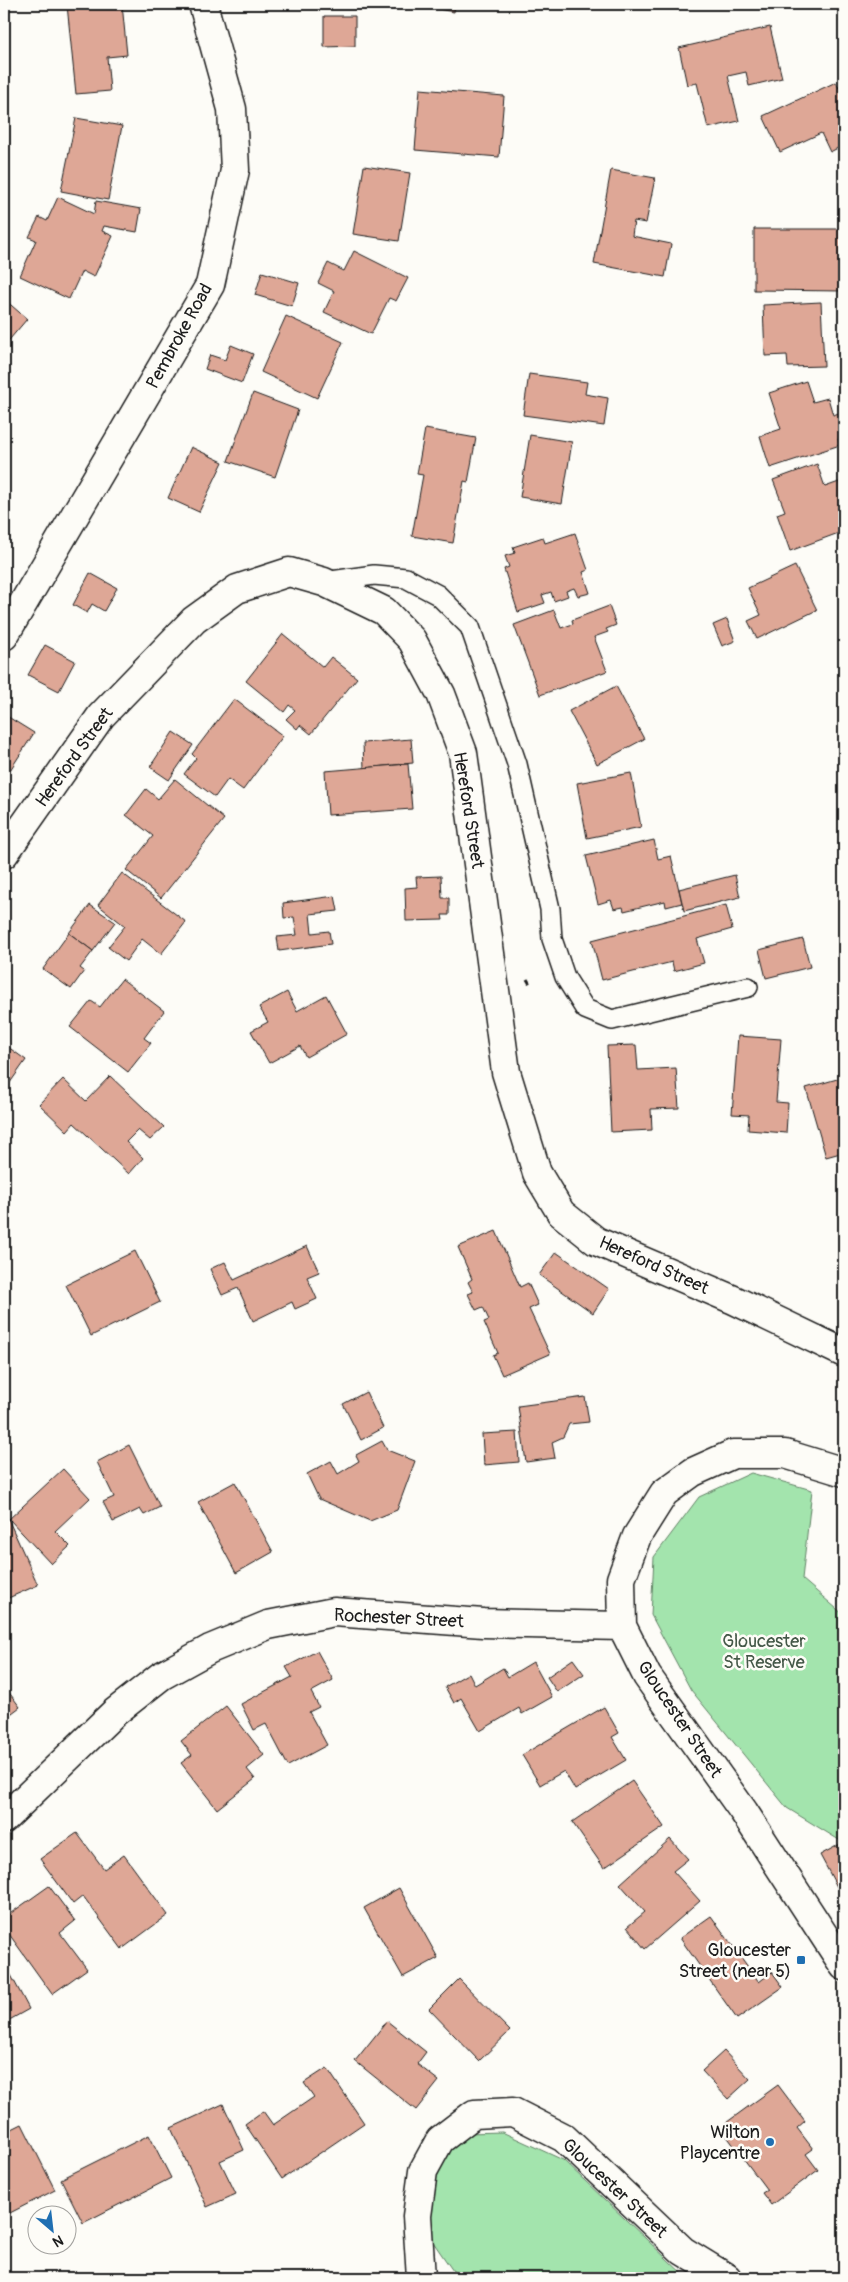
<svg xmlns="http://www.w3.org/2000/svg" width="848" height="2282" viewBox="0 0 848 2282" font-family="Pangolin,sans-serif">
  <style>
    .green { fill: #a3e4ad; stroke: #608064 }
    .building { fill: #dea796; stroke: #1c1c1c }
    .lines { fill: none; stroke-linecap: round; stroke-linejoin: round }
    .lane-casing { stroke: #1c1c1c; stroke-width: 22 }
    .street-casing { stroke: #1c1c1c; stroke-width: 31 }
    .secondary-casing { stroke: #1c1c1c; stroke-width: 31 }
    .path { stroke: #1c1c1c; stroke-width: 3; stroke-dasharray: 5 4; stroke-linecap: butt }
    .lane { stroke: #fdfcf7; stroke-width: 19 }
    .street { stroke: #fdfcf7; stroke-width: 28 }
    .secondary { stroke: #fdfcf7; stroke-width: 28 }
    .poi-dot { fill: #1f6fb2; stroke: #fdfcf7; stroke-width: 2 }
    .labels { text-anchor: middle; stroke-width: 5; stroke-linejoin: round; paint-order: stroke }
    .street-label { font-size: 18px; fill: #1c1c1c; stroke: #fdfcf7 }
    .park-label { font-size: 18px; fill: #445848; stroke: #fdfcf7 }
    .poi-label { font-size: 18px; fill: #1c1c1c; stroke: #fdfcf7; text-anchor: end }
  </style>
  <rect width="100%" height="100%" fill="#fdfcf7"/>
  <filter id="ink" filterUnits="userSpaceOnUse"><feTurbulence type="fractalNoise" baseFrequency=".02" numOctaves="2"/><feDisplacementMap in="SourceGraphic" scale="10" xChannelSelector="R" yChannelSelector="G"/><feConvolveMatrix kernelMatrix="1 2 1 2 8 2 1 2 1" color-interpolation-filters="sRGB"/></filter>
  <g filter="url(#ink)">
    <!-- green -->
    <g class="green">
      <polygon points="751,1473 812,1490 802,1579 844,1615 844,1843 787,1808 691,1690 651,1615 654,1557 699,1497"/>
      <polygon points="502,2132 563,2160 687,2278 465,2278 453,2271 431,2239 428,2175 442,2153 468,2133"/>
    </g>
    <!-- building -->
    <g class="building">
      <polygon points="82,4 122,4 127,55 107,57 110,91 76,94 67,5"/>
      <polygon points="411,4 455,4 454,12"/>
      <polygon points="324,16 355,16 355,46 324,47"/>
      <polygon points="770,27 782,78 749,86 746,72 728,76 739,121 708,128 697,83 687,85 679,48"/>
      <polygon points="836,82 839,88 844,85 844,145 830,152 821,133 780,152 763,116"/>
      <polygon points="420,89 504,96 499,157 415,150"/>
      <polygon points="76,118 122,126 108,200 61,191"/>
      <polygon points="364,166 410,173 399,241 353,234"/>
      <polygon points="611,170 655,178 646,223 634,221 632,236 671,244 665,277 594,264"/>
      <polygon points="58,197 94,214 96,201 141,209 137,232 104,226 102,231 113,236 94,277 82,271 69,299 20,276 36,240 29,237 39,217 47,221"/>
      <polygon points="754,229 844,229 843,291 754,290"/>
      <polygon points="354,251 408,278 396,301 389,298 371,334 324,312 334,291 318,283 328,263 344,271"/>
      <polygon points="262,272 299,283 292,306 255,295"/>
      <polygon points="4,299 27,319 4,346"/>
      <polygon points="821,302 824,366 788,367 787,355 765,356 763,305"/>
      <polygon points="286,316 343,342 317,398 261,372"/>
      <polygon points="231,345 253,354 242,383 205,369 210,355 225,360"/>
      <polygon points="529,374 587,382 585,394 608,398 604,426 523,415"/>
      <polygon points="806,381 813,402 828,398 833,415 842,412 844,437 838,439 840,445 770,468 760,436 781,429 769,393"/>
      <polygon points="253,393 298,410 275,477 228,461"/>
      <polygon points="425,429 476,438 468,482 464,481 453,543 412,536 423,475 417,474"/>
      <polygon points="530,435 572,442 562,504 520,497"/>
      <polygon points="191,447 223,462 199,512 168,498"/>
      <polygon points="817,464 825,487 839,482 844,495 844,531 790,551 777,514 785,511 773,480"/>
      <polygon points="575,533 588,570 583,572 590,593 578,596 574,588 566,591 568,596 554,601 551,592 542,595 545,603 518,612 504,569 509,567 505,556 515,553 513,547 543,537 545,543"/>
      <polygon points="795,566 817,610 757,639 748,621 761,615 748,588"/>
      <polygon points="90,573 117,588 104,611 92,604 87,613 73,605"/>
      <polygon points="609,606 616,625 606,629 608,632 594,637 607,671 540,695 514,625 554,610 561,628 573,624 572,620"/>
      <polygon points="727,619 735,641 722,646 713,625"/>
      <polygon points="283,634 323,667 331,657 357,678 311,734 300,725 297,729 286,719 295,710 289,705 284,712 246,681"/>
      <polygon points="45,645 75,661 59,691 28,675"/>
      <polygon points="616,686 644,739 597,764 569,711"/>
      <polygon points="234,699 283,736 243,790 228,779 215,797 184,774 196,758 192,754"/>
      <polygon points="5,715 34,733 5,778 4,777"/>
      <polygon points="173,732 193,745 169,780 150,767"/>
      <polygon points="411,739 413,763 364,768 363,743"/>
      <polygon points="408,764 412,809 328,815 325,771"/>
      <polygon points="631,773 641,827 587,838 577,783"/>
      <polygon points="175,779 224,819 161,898 126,870 153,836 126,815 146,789 158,799"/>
      <polygon points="654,840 658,859 671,856 682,903 666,907 665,901 624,911 623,907 614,909 611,900 598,904 586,856"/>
      <polygon points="122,873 186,922 161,954 142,939 126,961 108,947 125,926 98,905"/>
      <polygon points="735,875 740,897 684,911 679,889"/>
      <polygon points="441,876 442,898 449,898 449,915 442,915 443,920 406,921 405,888 417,887 416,877"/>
      <polygon points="335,896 338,911 310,914 312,933 329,931 331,944 279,951 277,937 297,935 294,917 284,918 283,903"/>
      <polygon points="90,905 115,922 93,951 69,933"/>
      <polygon points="726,905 732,929 697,939 704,963 674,971 672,962 602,980 592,940"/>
      <polygon points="69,933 93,951 80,968 84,971 71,989 43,969"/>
      <polygon points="803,939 810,967 766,978 759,950"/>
      <polygon points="122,979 164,1011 144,1038 151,1043 128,1072 70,1027 91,1001 100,1007"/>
      <polygon points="287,992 297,1011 326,995 347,1034 306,1057 300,1046 269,1063 251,1031 268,1022 259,1007"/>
      <polygon points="738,1036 781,1039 776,1102 788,1103 786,1133 748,1130 749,1115 732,1114"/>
      <polygon points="636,1045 638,1070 676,1068 679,1108 651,1109 652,1130 611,1132 607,1046"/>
      <polygon points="8,1047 26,1060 7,1087 4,1085 4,1054"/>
      <polygon points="110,1076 164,1127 150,1140 138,1130 126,1142 143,1158 129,1174 74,1123 67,1131 39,1104 63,1079 86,1101"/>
      <polygon points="844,1077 844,1152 826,1157 806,1088"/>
      <polygon points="496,1231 520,1287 528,1283 538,1305 529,1309 550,1354 502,1375 493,1355 498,1353 484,1322 489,1320 483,1307 476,1310 468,1294 473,1292 468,1282 472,1279 458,1247"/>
      <polygon points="307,1246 319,1272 307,1277 317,1299 295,1309 292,1302 253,1321 238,1288 222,1295 210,1269 225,1262 234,1280"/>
      <polygon points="135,1251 160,1302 91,1336 66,1285"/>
      <polygon points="556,1252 609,1289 593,1313 539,1275"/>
      <polygon points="366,1392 383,1428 361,1440 343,1404"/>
      <polygon points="585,1397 589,1422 569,1424 563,1437 552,1442 555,1458 526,1462 518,1406"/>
      <polygon points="517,1432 519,1462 484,1465 482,1434"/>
      <polygon points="382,1441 387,1450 415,1461 397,1510 370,1521 319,1499 307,1474 331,1461 338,1474 359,1461 356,1455"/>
      <polygon points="129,1445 160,1507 144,1515 140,1509 113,1522 103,1502 114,1497 97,1462"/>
      <polygon points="63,1469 90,1498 55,1531 70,1546 51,1564 9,1519"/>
      <polygon points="235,1482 273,1552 236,1573 198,1502"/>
      <polygon points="4,1510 38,1585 6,1599 4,1593"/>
      <polygon points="317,1651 333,1680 311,1692 319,1707 309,1712 327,1745 288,1766 266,1724 254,1730 241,1704 292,1677 286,1667"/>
      <polygon points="573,1659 584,1674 557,1692 547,1677"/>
      <polygon points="533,1662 552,1697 522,1714 519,1708 480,1731 461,1698 454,1703 445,1687 469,1673 475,1685 503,1668 508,1677"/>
      <polygon points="4,1686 20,1707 4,1719"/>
      <polygon points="226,1706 264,1755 247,1769 255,1779 217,1809 181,1763 192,1755 181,1741"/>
      <polygon points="604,1707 619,1733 612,1737 626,1760 575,1790 564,1771 540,1785 522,1755"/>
      <polygon points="632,1781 664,1827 604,1868 572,1822"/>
      <polygon points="77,1833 104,1869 124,1855 168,1915 122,1949 83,1896 73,1904 40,1859"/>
      <polygon points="670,1839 688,1859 673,1871 700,1901 645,1949 627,1927 645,1912 620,1884"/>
      <polygon points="844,1842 844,1900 820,1855"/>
      <polygon points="49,1886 75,1921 60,1933 87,1969 52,1994 4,1927 4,1918"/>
      <polygon points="399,1888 438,1958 403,1977 364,1908"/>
      <polygon points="711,1916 759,1982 772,1972 783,1987 737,2019 680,1938"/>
      <polygon points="4,1962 29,2009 4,2023"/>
      <polygon points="459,1979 510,2031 479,2061 429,2009"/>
      <polygon points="387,2021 426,2052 417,2064 439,2081 416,2110 355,2061"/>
      <polygon points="724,2051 750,2079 728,2099 702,2071"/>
      <polygon points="327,2068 364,2123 282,2179 245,2124 263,2111 273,2125 314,2097 304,2083"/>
      <polygon points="778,2085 805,2121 797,2128 813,2149 806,2154 818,2170 771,2205 762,2193 767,2190 726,2135 729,2133 723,2125"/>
      <polygon points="223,2104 244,2150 220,2161 236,2194 207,2207 171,2128"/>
      <polygon points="22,2124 55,2190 4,2216 4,2133"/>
      <polygon points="149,2135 171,2178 83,2223 61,2179"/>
    </g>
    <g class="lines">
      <!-- lane casing -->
      <g class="lane-casing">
        <polyline id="lane" points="324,582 374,575 406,578 438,595 470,627 517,764 550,909 552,939 565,977 585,1009 612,1020 748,987"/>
      </g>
      <!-- street casing -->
      <g class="street-casing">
        <g id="street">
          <polyline points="4,854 101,716 194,620 237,589 289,572 324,582 384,611 412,640 441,694 463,753 506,1072 537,1173 561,1213 596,1241 734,1300 844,1353"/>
          <polyline points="844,1472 785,1454 733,1454 693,1472 664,1493 637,1536 621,1579 622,1626 647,1676 744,1812 844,1966"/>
          <polyline points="4,1819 114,1713 161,1676 210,1649 268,1625 334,1612 483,1623 622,1626"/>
          <polyline points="421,2278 417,2216 423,2171 440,2140 474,2114 513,2112 564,2138 683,2251 727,2278"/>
        </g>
      </g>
      <!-- secondary casing -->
      <g class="secondary-casing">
        <polyline id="secondary" points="4,636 210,285 235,170 232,109 203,4"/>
      </g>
      <!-- path -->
      <polyline class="path" points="527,979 531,986"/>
      <!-- lane -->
      <use href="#lane" class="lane"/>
      <!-- street -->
      <use href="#street" class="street"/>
      <!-- secondary -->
      <use href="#secondary" class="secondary"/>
    </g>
  </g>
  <!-- markers -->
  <g class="poi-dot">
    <rect x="796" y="1955" width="10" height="10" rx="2.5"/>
    <circle cx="770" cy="2142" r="5"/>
  </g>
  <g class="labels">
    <!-- street labels -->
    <g class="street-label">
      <text transform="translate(179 336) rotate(-61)" y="6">Pembroke Road</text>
      <text transform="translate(74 757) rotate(-54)" y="6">Hereford Street</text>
      <text transform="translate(469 810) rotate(81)" y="6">Hereford Street</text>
      <text transform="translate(654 1265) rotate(24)" y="6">Hereford Street</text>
      <text transform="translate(399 1618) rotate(3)" y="6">Rochester Street</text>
      <text transform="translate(680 1719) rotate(56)" y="6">Gloucester Street</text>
      <text transform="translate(615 2188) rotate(43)" y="6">Gloucester Street</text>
    </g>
    <!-- park labels -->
    <g class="park-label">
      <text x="764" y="1647">Gloucester<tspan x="764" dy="21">St Reserve</tspan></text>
    </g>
    <!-- poi labels -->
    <g class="poi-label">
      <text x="791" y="1956">Gloucester<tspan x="791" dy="21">Street (near 5)</tspan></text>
      <text x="760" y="2138">Wilton<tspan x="760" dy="21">Playcentre</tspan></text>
    </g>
  </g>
  <!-- margin -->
  <rect width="848" height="2282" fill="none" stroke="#fdfcf7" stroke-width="20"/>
  <rect x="10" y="10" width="828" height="2262" fill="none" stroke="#1c1c1c" stroke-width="2" filter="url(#ink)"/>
  <!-- north arrow -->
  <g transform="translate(52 2230) rotate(152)"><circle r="24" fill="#fdfcf7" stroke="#a3a29f"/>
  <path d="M0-4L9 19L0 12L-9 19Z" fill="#1f6fb2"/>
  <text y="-8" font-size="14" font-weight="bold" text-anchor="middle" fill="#1c1c1c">N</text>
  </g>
</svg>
